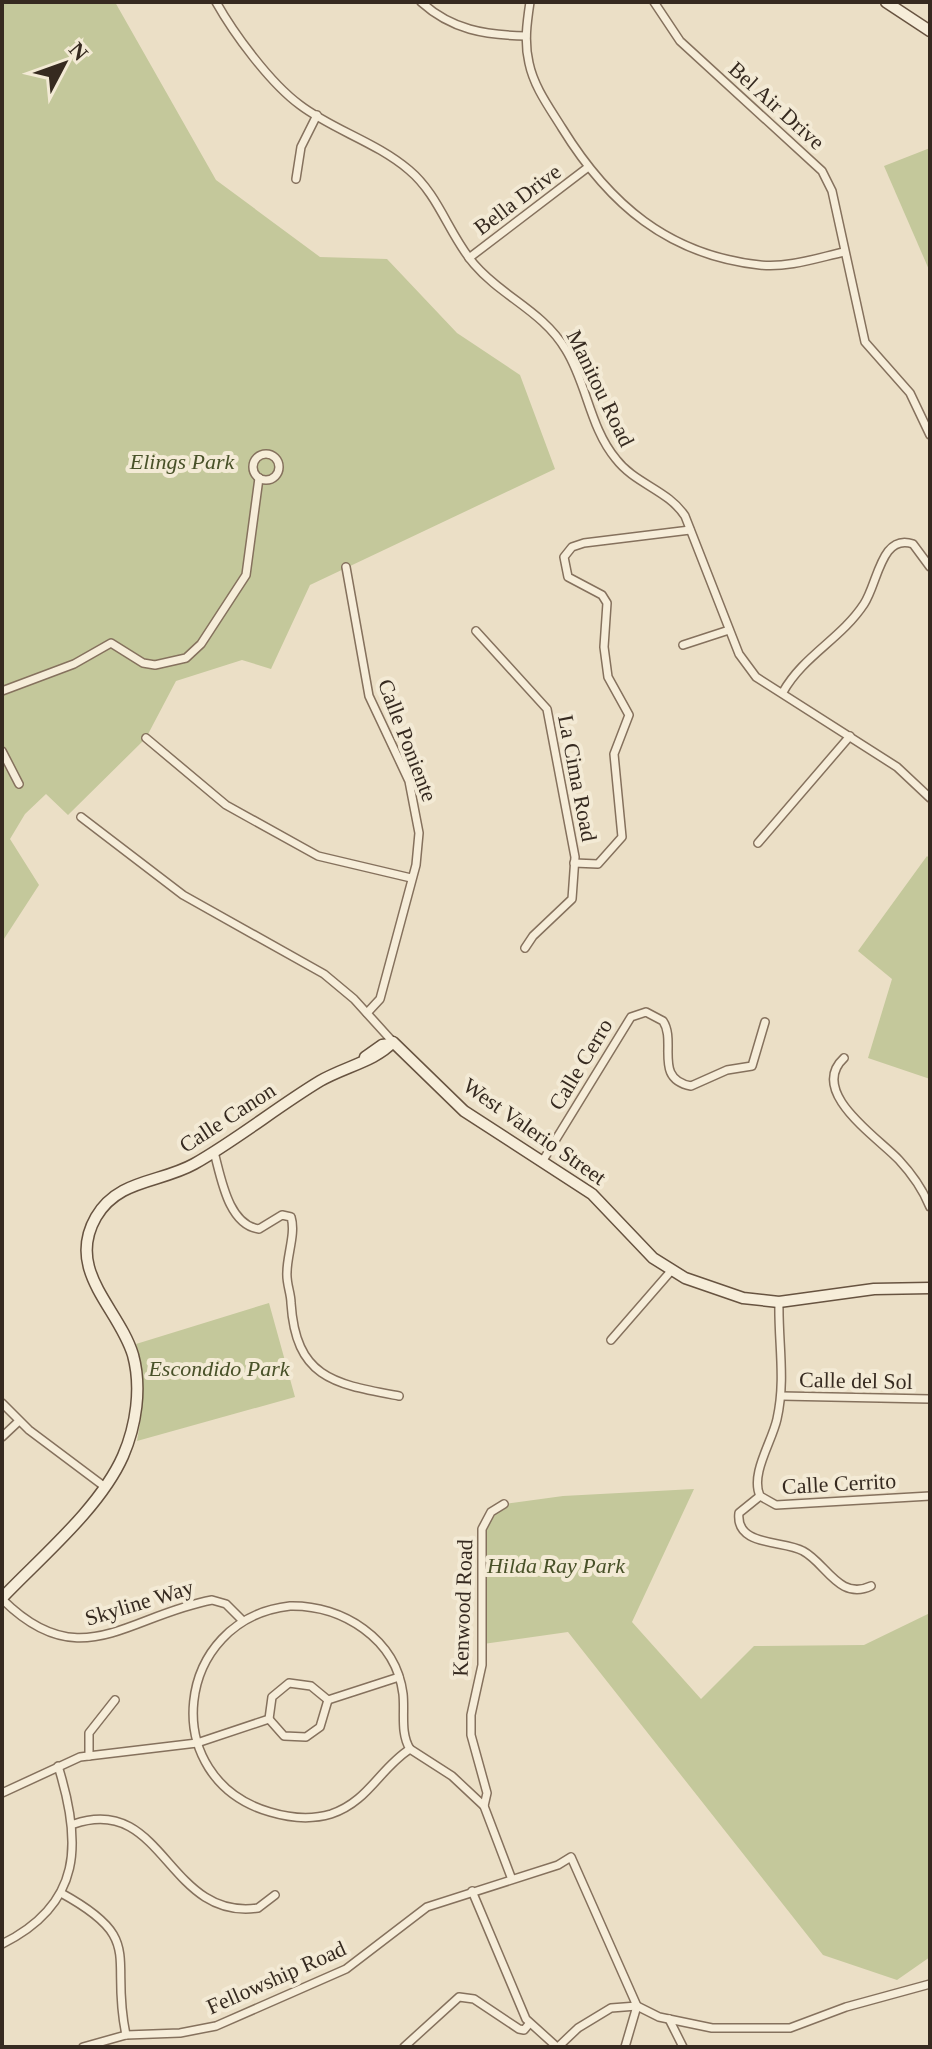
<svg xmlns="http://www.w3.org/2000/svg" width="932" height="2049" viewBox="0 0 932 2049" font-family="Georgia,serif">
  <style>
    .green { fill: #c4c89b }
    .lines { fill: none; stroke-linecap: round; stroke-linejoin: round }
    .street-casing { stroke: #85715d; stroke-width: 10 }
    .secondary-casing { stroke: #675340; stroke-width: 13 }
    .street { stroke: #f6edd9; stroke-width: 7 }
    .secondary { stroke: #f6edd9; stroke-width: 10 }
    .labels { text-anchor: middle; stroke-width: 8; stroke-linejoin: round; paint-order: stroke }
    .street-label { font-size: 22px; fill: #362a20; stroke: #f3ead5 }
    .park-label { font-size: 22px; font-style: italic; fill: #485128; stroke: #f3ead5 }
  </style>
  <rect width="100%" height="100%" fill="#ebdfc6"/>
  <!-- green -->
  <g class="green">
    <polygon points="2,2 115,2 216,180 320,257 387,259 457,333 520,375 555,469 310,585 271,669 242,660 176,681 146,738 68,815 46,794 25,814 10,839 39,885 2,942"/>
    <polygon points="930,148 930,272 884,166"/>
    <polygon points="927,856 930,859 930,1079 868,1058 892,979 858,951"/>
    <path d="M269 1303 295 1397 137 1441C143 1408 147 1377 136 1344Z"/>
    <polygon points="694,1489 632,1622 701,1699 754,1646 864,1645 930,1613 930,1957 897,1980 823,1955 568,1632 483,1644 485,1520 504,1504 563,1496"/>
  </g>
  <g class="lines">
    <!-- street casing -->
    <g class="street-casing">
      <g id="street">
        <path d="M216 2C234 34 270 83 300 105 333 130 376 142 409 170 439 195 449 235 474 264 502 297 543 311 566 350 587 384 590 428 616 459 635 484 668 490 685 516L739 654 756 677 897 767 930 798"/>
        <path d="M421 2C452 30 485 35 526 36"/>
        <path d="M530 2C527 22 524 42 529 63 534 87 549 107 562 128 609 204 668 255 760 265 788 268 817 258 844 252"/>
        <polyline points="654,2 680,41 822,171 832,191 865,342 910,393 930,435"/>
        <polyline points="296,179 301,147 317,115"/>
        <polyline points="469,258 587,168"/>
        <circle cx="266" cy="467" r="13"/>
        <polyline points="346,567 369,696 409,781 419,833 416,865 380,999 367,1013"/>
        <polyline points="476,631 547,709 575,857 572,899 533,936 525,948"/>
        <polyline points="683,645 729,630"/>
        <polyline points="2,691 74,664 111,643 143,663 155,665 186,658 201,644 246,575 259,478"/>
        <path d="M783 692C803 656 841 639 864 604 878 583 881 533 913 544L930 567"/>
        <polyline points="146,738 226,805 318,856 411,878"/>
        <polyline points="2,751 19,784"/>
        <polyline points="81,817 183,895 324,974 354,999 393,1042"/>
        <polyline points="758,843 850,736"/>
        <polyline points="574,863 598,864 622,837 614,754 629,715 608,677 604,647 607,603 602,595 568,577 564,557 572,547 584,543 690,530"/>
        <path d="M844 1058C807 1092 880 1139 899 1160 912 1174 923 1190 930 1207"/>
        <path d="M214 1152C221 1177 228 1225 259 1229L282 1215 291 1217C296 1233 287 1255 287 1272 286 1283 291 1293 291 1303 296 1379 335 1384 399 1396"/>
        <path d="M542 1162 631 1017 646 1012 663 1021C677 1042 653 1079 691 1086L727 1070 752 1066 765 1022"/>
        <path d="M779 1302C778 1342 786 1379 777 1419 772 1442 750 1474 760 1496L776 1505 930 1496"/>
        <polyline points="611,1340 671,1271"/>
        <polyline points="781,1396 930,1399"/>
        <polyline points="2,1403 29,1430 105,1487"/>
        <polyline points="2,1437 19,1421"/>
        <path d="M760 1496 739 1513C735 1547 784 1540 803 1551 826 1563 839 1601 871 1586"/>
        <polyline points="504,1504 491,1512 482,1529 482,1665 471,1715 471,1735 487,1793 484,1806 511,1877"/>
        <path d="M2 1599C80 1677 127 1616 212 1600L226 1604 243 1621"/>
        <path d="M290 1606C343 1605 396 1639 403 1694 405 1712 400 1733 410 1749 380 1768 368 1802 331 1814 311 1820 290 1818 270 1812 156 1779 174 1619 290 1606Z"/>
        <polyline points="269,1719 284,1736 306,1737 320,1727 328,1700"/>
        <polyline points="410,1749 452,1776 484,1806"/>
        <polyline points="89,1756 89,1733 115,1700"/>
        <polyline points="2,1793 80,1757 197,1743 269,1719 272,1697 289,1683 311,1686 328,1700 399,1677"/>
        <path d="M74 1824C164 1793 167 1921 258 1908L275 1895"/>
        <polyline points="472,1891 526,2019 557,2047"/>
        <path d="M61 1893C147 1940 109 1956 126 2035"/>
        <path d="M2 1944C83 1904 82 1842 58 1766"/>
        <polyline points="669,2019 683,2047"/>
        <polyline points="83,2047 126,2035 180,2033 216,2026 346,1969 427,1907 558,1865 571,1857 637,2006 625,2047"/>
        <polyline points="404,2047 459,1997 474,1999 519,2029 524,2030 529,2024"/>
        <polyline points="558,2047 578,2028 611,2008 637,2006 659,2017 712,2028 790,2028 846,2007 930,1984"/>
      </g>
    </g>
    <!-- secondary casing -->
    <g class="secondary-casing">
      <g id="secondary">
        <polyline points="886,2 930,31"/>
        <polyline points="365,1057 382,1045 390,1044"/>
        <path d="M2 1598C41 1557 100 1508 123 1456 136 1426 142 1388 133 1355 119 1308 65 1271 96 1217 118 1179 160 1183 194 1164 238 1139 277 1107 320 1081 344 1067 376 1061 393 1042L464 1111 592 1194 653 1258 685 1278 743 1298 779 1302 874 1289 930 1288"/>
      </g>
    </g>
    <!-- street -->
    <use href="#street" class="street"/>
    <!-- secondary -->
    <use href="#secondary" class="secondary"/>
  </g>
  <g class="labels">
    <!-- street labels -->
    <g class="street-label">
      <text transform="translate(777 105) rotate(42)" y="8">Bel Air Drive</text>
      <text transform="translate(517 199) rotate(-37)" y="8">Bella Drive</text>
      <text transform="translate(601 388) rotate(64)" y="8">Manitou Road</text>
      <text transform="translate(408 740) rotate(69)" y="8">Calle Poniente</text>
      <text transform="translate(578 778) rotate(79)" y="8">La Cima Road</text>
      <text transform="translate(580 1064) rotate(-59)" y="8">Calle Cerro</text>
      <text transform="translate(227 1117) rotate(-33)" y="8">Calle Canon</text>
      <text transform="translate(535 1131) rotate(35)" y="8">West Valerio Street</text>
      <text transform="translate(856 1380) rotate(1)" y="8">Calle del Sol</text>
      <text transform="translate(839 1483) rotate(-3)" y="8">Calle Cerrito</text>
      <text transform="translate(139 1602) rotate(-17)" y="8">Skyline Way</text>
      <text transform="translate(462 1608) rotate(-88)" y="8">Kenwood Road</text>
      <text transform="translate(276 1977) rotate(-24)" y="8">Fellowship Road</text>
    </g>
    <!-- park labels -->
    <g class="park-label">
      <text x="182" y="469">Elings Park</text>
      <text x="219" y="1376">Escondido Park</text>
      <text x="556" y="1573">Hilda Ray Park</text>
    </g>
  </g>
  <!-- border -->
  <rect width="932" height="2049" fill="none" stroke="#362a20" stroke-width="8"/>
  <!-- north arrow -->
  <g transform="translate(64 64) rotate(49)" stroke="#f3ead5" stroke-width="6" paint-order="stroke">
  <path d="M0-6L14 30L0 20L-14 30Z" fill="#362a20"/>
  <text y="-12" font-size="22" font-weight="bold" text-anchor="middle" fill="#362a20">N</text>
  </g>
</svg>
